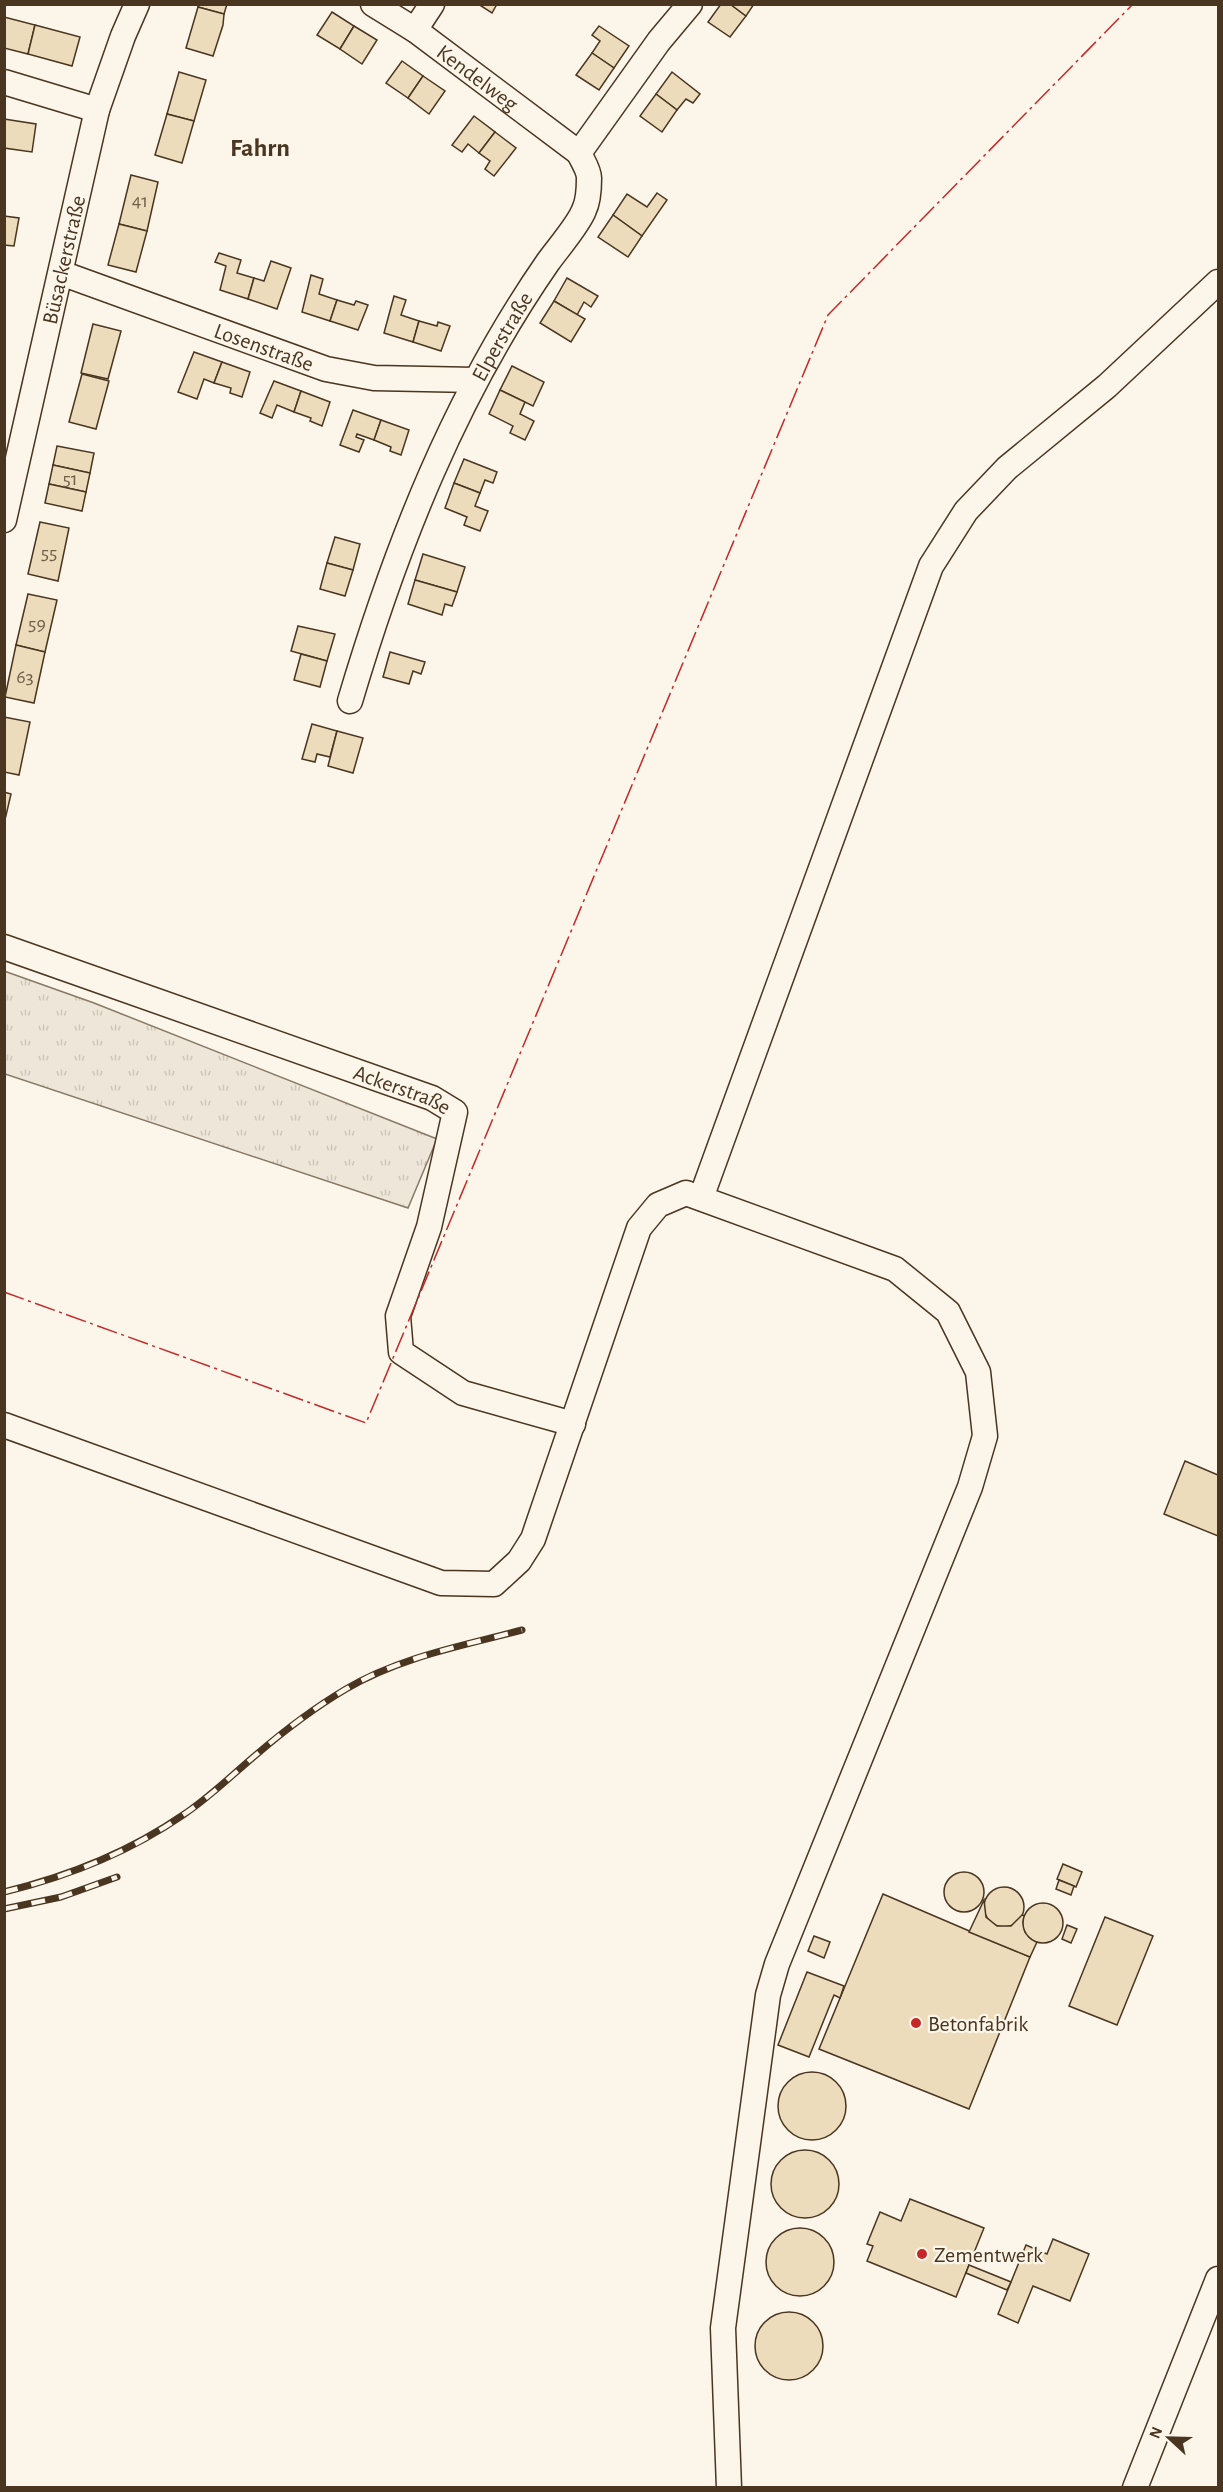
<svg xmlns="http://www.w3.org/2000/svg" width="1223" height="2492" viewBox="0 0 1223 2492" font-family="'Alegreya Sans',sans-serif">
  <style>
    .grass { fill: url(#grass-tufts); stroke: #887966; stroke-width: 1.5 }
    .building { fill: #ecdcbc; stroke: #4a3520; stroke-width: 1.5 }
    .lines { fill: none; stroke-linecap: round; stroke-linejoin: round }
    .minor-casing { stroke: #4a3520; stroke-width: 27 }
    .minor { stroke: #fbf6e9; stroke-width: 24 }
    .rail-casing { stroke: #4a3520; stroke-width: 7 }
    .rail { stroke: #fbf6e9; stroke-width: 4.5; stroke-dasharray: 14; stroke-linecap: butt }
    .power { stroke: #c62828; stroke-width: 1.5; stroke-dasharray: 21 4.5 3 4.5; stroke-linecap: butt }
    .poi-dot { fill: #c62828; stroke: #fbf6e9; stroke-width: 2 }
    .labels { text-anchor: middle; stroke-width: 4.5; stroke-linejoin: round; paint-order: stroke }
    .number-label { font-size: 20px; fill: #725f47 }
    .street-label { font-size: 22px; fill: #4a3520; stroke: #fbf6e9 }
    .poi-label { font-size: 22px; fill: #4a3520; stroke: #fbf6e9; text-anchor: start }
    .quarter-label { font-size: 26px; font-weight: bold; fill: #4a3520; stroke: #fbf6e9 }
  </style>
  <defs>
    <pattern id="grass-tufts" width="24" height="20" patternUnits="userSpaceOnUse" patternTransform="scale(1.5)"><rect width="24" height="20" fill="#ede6d9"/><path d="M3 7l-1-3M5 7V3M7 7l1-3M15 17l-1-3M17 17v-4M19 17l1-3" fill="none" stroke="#cdc6ba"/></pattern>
  </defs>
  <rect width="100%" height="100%" fill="#fbf6e9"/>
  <!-- grass -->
  <polygon class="grass" points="4,971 94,1003 437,1139 408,1208 5,1074"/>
  <!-- building -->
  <g class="building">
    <polygon points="198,4 227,4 224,14 198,7"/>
    <polygon points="478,4 497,4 492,13"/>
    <polygon points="721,4 730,4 746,16 730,37 708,22"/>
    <polygon points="730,4 754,4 746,16"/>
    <polygon points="198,7 224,14 223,25 213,56 186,48"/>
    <polygon points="332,12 354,26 340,49 317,35"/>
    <polygon points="4,17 35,25 28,54 4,48"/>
    <polygon points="35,25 80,37 72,66 28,54"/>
    <polygon points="354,26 377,40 362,64 340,49"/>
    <polygon points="599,26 629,46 614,68 592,53 600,41 592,35"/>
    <polygon points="592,53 614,68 599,90 576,75"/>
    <polygon points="402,61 423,76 408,98 386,83"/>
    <polygon points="179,72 206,80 194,121 167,114"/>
    <polygon points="672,72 700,94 693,103 686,99 677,110 656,94"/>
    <polygon points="423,76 445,91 429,114 408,98"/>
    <polygon points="656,94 677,110 662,132 640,116"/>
    <polygon points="167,114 194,121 182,163 155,155"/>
    <polygon points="474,116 495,132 479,153 468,144 462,152 452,145"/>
    <polygon points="4,119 36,124 32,152 4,148"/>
    <polygon points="495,132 516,148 494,176 485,169 490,161 479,153"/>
    <polygon points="131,175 158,182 147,231 119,224"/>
    <polygon points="657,193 667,200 642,236 613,215 627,194 647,207"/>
    <polygon points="613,215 642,236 628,257 598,237"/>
    <polygon points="4,216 19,218 14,246 4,245"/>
    <polygon points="119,224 147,231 136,272 108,265"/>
    <polygon points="219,253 241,260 237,273 254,278 248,299 220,290 226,266 215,262"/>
    <polygon points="271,261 291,268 277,309 248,299 254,278 264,281"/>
    <polygon points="311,275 323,279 319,294 337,300 330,321 302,312"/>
    <polygon points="567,278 598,296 591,307 584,302 577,315 554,301"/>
    <polygon points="394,296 406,300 401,315 419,321 413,342 384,333"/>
    <polygon points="337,300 354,305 356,301 368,305 358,330 330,321"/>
    <polygon points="554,301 585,319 571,342 540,323"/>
    <polygon points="419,321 437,326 438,322 450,326 441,351 413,342"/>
    <polygon points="93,324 121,331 108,379 81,373"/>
    <polygon points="194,352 222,362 214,383 204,379 197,399 178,392"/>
    <polygon points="222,362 250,372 242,397 230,393 231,388 214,383"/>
    <polygon points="512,366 544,382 533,406 500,390"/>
    <polygon points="82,374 109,381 96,429 69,422"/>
    <polygon points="274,381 301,391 294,412 277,405 272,418 260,413"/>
    <polygon points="500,390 525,402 520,414 534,421 525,440 510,433 513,426 489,414"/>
    <polygon points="301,391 330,402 322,426 310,421 311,418 294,412"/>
    <polygon points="353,410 381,420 374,440 357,434 356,437 364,440 359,452 340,445"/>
    <polygon points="381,420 409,430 401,455 390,451 391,447 374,440"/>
    <polygon points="57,446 94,453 90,473 53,465"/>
    <polygon points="464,459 497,472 493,483 485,480 480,493 454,483"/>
    <polygon points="53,465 90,473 86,492 49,484"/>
    <polygon points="454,483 480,493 475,506 488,511 480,531 464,525 467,517 445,508"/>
    <polygon points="49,484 86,492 82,511 45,503"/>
    <polygon points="40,522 69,528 58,581 28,574"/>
    <polygon points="335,537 360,544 353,570 327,563"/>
    <polygon points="423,554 465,567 457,592 415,580"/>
    <polygon points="327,563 353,570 345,596 320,589"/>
    <polygon points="415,580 457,592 452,606 445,604 442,615 408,604"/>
    <polygon points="28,594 57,600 45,652 16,645"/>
    <polygon points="298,626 335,634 327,661 291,651"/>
    <polygon points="16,645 45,652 34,703 5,697"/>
    <polygon points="390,652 425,662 421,674 413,671 409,684 383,677"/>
    <polygon points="301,654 327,661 320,687 294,680"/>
    <polygon points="4,717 30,722 19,775 4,772"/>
    <polygon points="312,724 337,731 330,757 317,754 315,762 302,759"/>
    <polygon points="337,731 363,738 353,773 328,766"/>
    <polygon points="4,792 11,794 4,824"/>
    <polygon points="1185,1461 1218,1475 1218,1536 1164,1514"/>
    <polygon points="1063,1864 1082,1872 1076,1887 1057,1879"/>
    <circle cx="964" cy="1892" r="20"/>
    <polygon points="1059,1880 1074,1886 1071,1895 1056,1889"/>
    <circle cx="1004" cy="1907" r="20"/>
    <polygon points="883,1894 1030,1957 969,2109 819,2049"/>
    <polygon points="984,1900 986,1917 997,1926 1011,1926 1022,1915 1025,1916 1023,1922 1025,1932 1037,1942 1030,1957 969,1932"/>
    <circle cx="1043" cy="1923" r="20"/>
    <polygon points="1105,1917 1153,1936 1117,2025 1069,2006"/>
    <polygon points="1067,1925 1077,1929 1071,1943 1062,1939"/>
    <polygon points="814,1936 830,1942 824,1958 808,1951"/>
    <polygon points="807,1972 844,1986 840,1998 834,1995 809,2057 778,2045"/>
    <circle cx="812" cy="2106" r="34"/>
    <circle cx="805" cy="2184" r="34"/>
    <polygon points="910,2199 984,2228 956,2297 867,2261 873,2246 867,2244 880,2212 901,2221"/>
    <circle cx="800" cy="2262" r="34"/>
    <polygon points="1053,2239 1089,2254 1070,2301 1033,2286 1018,2323 998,2314 1026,2245 1047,2254"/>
    <polygon points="969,2265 1011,2282 1007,2290 966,2273"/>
    <circle cx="789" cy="2346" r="34"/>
  </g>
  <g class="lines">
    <!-- minor casing -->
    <g class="minor-casing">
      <g id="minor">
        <path id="s1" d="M373 4 415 30 579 153"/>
        <polyline points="415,30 432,4"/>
        <polyline points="4,82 97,110"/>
        <path id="s2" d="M61 273 326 369 374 378 475 380"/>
        <path id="s3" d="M4 520 97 110 123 36 137 4"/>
        <path id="s4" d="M350 701C396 546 455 396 548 262 558 248 579 224 584 210 588 202 589 187 589 178 589 170 582 160 579 153L659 41 690 4"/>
        <path id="s5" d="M4 947 432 1098 455 1112 429 1227 398 1316 401 1352 463 1393 573 1424"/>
        <polyline points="701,1198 931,566 966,511 1007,468 1107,386 1218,282"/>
        <polyline points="4,1425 441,1583 494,1584 519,1561 533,1539 639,1228 658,1205 686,1193 895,1269 948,1312 978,1372 985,1436 970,1487 777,1964 768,1995 723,2328 729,2488"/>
        <polyline points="1135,2488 1218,2279"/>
      </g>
    </g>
    <!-- minor -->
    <use href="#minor" class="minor"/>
    <!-- rail casing -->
    <g class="rail-casing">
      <g id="rail">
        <path d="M4 1892C69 1876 128 1853 183 1815 210 1797 233 1774 257 1754 285 1730 314 1708 346 1689 400 1657 462 1646 522 1630"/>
        <polyline points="4,1909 61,1897 117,1877"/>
      </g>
    </g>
    <!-- rail -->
    <use href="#rail" class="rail"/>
    <!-- power -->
    <polyline class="power" points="4,1292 366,1423 828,315 1133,4"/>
  </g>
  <!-- markers -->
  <g class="poi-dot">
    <circle cx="916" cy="2023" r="6"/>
    <circle cx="922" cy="2254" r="6"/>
  </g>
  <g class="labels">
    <!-- number labels -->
    <g class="number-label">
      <text x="140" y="207">41</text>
      <text x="70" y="485">51</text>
      <text x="49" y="559">55</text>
      <text x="37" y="630">59</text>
      <text x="25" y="683">63</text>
    </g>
    <!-- street labels -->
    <g class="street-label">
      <text dy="8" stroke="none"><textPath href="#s1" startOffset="128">Kendelweg</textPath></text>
      <text dy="8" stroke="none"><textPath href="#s3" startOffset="267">Büsackerstraße</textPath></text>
      <text dy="8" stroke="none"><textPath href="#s4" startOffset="396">Elperstraße</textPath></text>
      <text dy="8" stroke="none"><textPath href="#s2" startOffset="216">Losenstraße</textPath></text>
      <text dy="8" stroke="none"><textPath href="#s5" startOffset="423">Ackerstraße</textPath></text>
    </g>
    <!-- poi labels -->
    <g class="poi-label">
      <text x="928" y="2031">Betonfabrik</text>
      <text x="934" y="2262">Zementwerk</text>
    </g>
    <!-- quarter labels -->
    <g class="quarter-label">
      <text x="260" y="156">Fahrn</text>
    </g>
  </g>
  <!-- border -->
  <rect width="1223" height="2492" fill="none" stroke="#4a3520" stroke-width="12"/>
  <!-- north arrow -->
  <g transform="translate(1169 2438) rotate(292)" stroke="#fbf6e9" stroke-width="4.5" paint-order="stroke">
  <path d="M0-4.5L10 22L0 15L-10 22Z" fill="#4a3520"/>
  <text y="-9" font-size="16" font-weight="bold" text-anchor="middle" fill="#4a3520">N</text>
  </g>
</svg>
